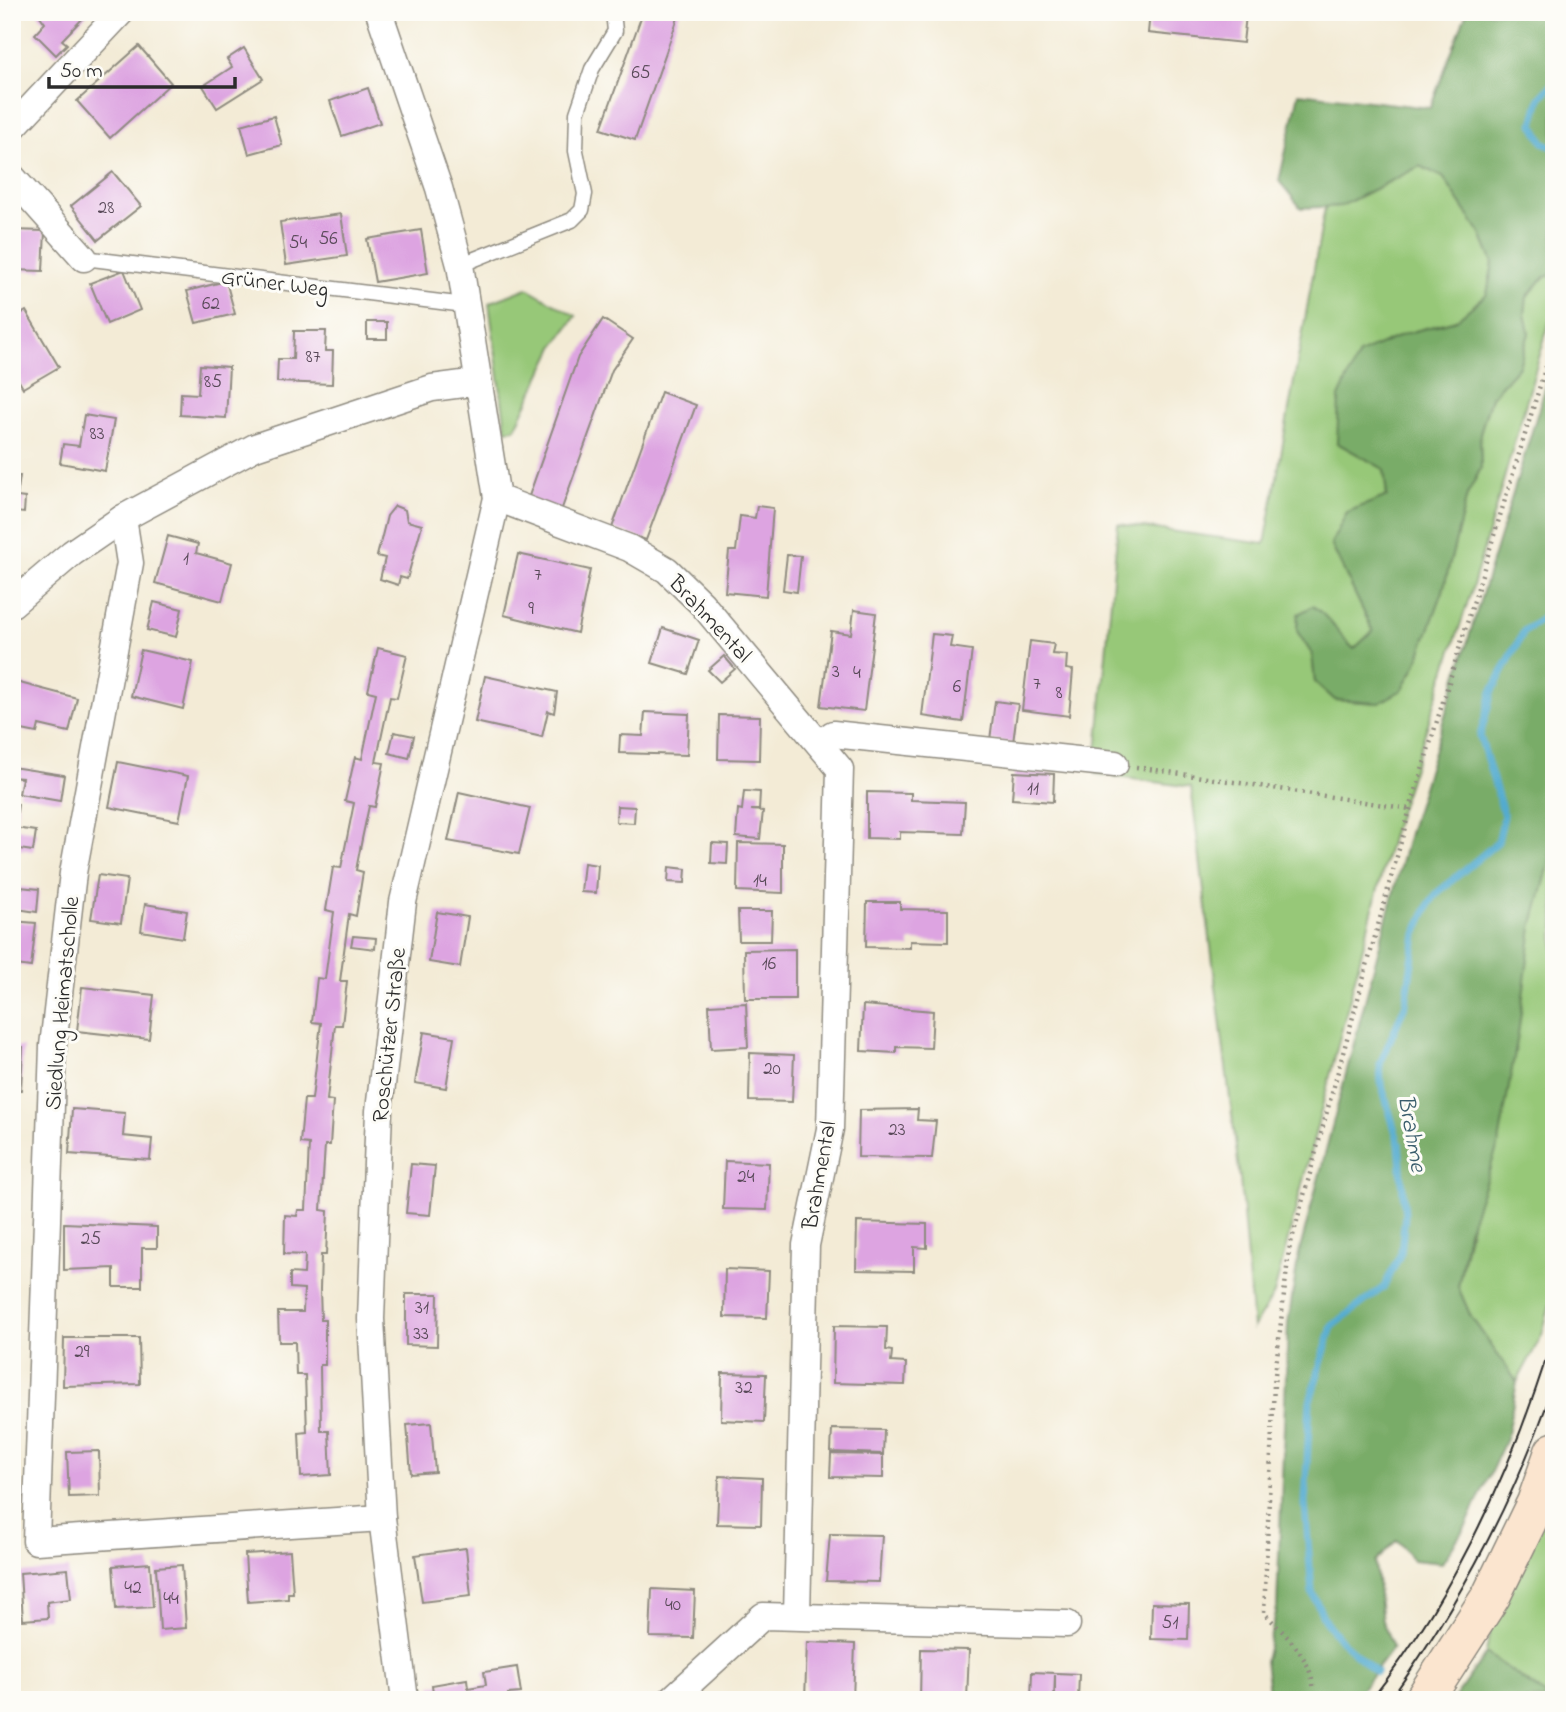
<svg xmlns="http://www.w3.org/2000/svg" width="1566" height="1712" viewBox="0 0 1566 1712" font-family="'Indie Flower',sans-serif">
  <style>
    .green { fill: #97c878; stroke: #617a52; stroke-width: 2 }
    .forest { fill: #79ac68; stroke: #526c4a; stroke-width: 2 }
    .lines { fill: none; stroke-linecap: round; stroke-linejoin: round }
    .stream { stroke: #52abcf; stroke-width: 7 }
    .building { fill: #dda4e1 }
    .service-casing { stroke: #8f8b80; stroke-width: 17 }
    .minor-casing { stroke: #8f8b80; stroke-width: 29 }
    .secondary-casing { stroke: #8f8b80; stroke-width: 41 }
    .path { stroke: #8f8b80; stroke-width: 4.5; stroke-dasharray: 2 5; stroke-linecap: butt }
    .service { stroke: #fff; stroke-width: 14 }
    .minor { stroke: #fff; stroke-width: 26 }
    .secondary { stroke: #fbe5cf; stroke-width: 38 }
    .tram { stroke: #2b2b2b; stroke-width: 2 }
    .labels { text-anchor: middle; stroke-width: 6; stroke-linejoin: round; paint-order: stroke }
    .number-label { font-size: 19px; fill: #584958 }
    .street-label { font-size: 23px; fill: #2b2b2b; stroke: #fdfcf7 }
    .water-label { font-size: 24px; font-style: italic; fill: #3b5e6d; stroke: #fdfcf7 }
  </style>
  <rect width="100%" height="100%" fill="#fdfcf7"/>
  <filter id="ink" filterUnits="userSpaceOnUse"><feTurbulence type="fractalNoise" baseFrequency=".0143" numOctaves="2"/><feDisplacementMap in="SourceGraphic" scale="14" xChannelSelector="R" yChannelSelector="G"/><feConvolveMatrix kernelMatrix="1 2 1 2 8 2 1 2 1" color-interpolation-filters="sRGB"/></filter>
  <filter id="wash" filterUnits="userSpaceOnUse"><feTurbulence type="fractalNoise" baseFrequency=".00686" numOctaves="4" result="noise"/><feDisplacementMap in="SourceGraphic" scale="28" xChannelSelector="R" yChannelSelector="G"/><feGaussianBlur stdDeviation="1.57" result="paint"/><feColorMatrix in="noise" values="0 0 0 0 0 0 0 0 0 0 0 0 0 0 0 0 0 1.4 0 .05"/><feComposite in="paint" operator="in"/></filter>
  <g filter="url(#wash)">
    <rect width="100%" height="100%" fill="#f3ebd6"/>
    <!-- green -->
    <g class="green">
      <path d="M1420 166 1443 177 1481 234 1493 263 1487 295 1456 320 1404 334 1337 443 1384 469 1387 497 1347 512 1331 544 1373 631 1354 649C1340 636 1330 617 1314 607L1298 614 1297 631 1312 654 1315 682 1335 700 1379 703 1402 689 1416 665 1443 591 1467 495 1481 468 1480 433 1491 397 1519 366 1529 333 1525 314 1526 297 1544 277 1554 274V306L1472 589 1392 834 1274 1294 1253 1328 1240 1179 1191 787 1095 774 1118 524 1265 544 1325 207 1341 206Z"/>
      <polygon points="527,288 576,316 554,347 515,429 506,430 489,303"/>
      <polygon points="1554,798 1554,1288 1542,1335 1517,1382 1471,1317 1458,1287 1532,927 1550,861"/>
      <polygon points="1554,1498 1554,1695 1552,1700 1486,1653 1490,1628"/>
    </g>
    <!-- forest -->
    <g class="forest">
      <path d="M1467 12H1554V274L1544 277 1527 297 1525 314 1529 333 1519 366 1491 397 1480 433 1481 468 1467 495 1443 591 1416 665 1402 690 1379 703 1335 700 1315 682 1312 654 1297 631 1298 614 1313 606C1330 617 1339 636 1354 649L1373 631 1331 544 1347 512 1387 496 1384 469 1337 443 1339 397 1359 354 1404 334 1456 320 1487 294 1493 263 1481 234 1443 177 1420 166 1341 206 1301 208 1279 181 1299 93 1430 108Z"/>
      <polygon points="1554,359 1554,798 1550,861 1532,927 1518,1035 1499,1143 1468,1231 1458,1287 1471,1317 1517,1382 1506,1439 1467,1524 1442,1563 1413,1560 1397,1540 1375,1562 1382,1621 1393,1647 1353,1700 1270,1700 1265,1661 1277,1608 1288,1323 1299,1253 1409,833"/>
      <polygon points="1486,1653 1552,1700 1554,1695 1554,1700 1453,1700"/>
    </g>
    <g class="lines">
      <!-- stream -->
      <g class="stream">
        <polyline points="1554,83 1540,98 1533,124 1543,142 1554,148"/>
        <polyline points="1376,1672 1341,1641 1325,1621 1312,1592 1305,1504 1310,1401 1332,1326 1384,1287 1401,1253 1405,1215 1399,1144 1381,1083 1380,1064 1406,1003 1416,934 1429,904 1437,893 1498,842 1504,816 1480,736 1492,692 1524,631 1554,611"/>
      </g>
    </g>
    <g id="blocks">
      <!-- building -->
      <g class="building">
        <polygon points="37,12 89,12 62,40 67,44 56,55 35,34 45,23"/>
        <polygon points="643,12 680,12 635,140 601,129"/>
        <polygon points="1150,12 1264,12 1264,17 1246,15 1243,43 1148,33"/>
        <polygon points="139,46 171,83 110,138 77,101"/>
        <polygon points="244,48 263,79 217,108 203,86 232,67 227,59"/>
        <polygon points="368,88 380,123 342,136 330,101"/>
        <polygon points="274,116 282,145 249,154 241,125"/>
        <polygon points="113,172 141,206 98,240 71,206"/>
        <polygon points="341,214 347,256 286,265 280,222"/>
        <polygon points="12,230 45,231 43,271 12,270"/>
        <polygon points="421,230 428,273 375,282 367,239"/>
        <polygon points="124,270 140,310 107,324 90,283"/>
        <polygon points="226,281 235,314 196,323 187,291"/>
        <polygon points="26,311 59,367 23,388 12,369 12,319"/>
        <polygon points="603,319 633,339 612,370 561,511 528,499 578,357"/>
        <rect x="367" y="322" width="20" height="17"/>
        <polygon points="294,331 326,331 325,351 333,351 332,384 277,382 278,359 293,359"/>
        <polygon points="200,365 229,367 226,418 180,415 181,393 198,394"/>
        <polygon points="661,392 696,405 646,540 612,528"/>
        <polygon points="84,415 114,420 105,471 60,463 63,444 79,446"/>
        <polygon points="12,476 20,476 17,497 25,498 24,513 16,512 14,527"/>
        <polygon points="395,506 405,510 407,521 422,525 407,579 400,577 398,585 380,579 385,558 377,556 387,516"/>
        <polygon points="757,506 773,508 766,596 725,592 729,551 736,551 740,516 755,518"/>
        <polygon points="168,536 198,544 196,553 232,563 222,601 155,583"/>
        <polygon points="518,554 590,570 577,633 504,615"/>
        <polygon points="787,555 801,556 797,592 783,590"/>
        <polygon points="154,602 182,609 176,637 147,630"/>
        <polygon points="854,610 876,613 864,711 821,706 831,631 851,634"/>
        <polygon points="663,628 699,640 688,674 652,663"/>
        <polygon points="932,634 952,636 950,647 972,650 963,722 922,716"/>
        <polygon points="1030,641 1054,644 1052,654 1067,655 1066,669 1073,670 1069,716 1022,710"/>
        <polygon points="378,648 407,655 397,698 390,697 376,762 384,763 375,807 369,806 362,839 356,870 363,872 356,916 349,914 340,981 347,981 342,1025 335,1025 327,1100 333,1101 330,1145 325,1145 321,1210 328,1211 326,1255 321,1255 320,1289 321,1320 325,1320 325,1365 320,1365 321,1431 329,1431 331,1475 301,1477 299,1433 307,1432 305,1375 296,1375 295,1342 279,1342 278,1312 303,1312 304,1289 290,1288 290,1273 304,1274 305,1255 284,1254 285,1215 297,1216 298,1210 306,1210 309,1144 300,1143 304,1099 312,1099 321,1023 312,1022 317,978 325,979 334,912 326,910 333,867 341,868 354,803 345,801 355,757 362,759 376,693 368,691"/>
        <polygon points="141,650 193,662 183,709 131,696"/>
        <polygon points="724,656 735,669 720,682 708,670"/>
        <polygon points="485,676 557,692 554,713 548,711 542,737 475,722"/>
        <polygon points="12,681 77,698 69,732 39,725 37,733 12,728"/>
        <polygon points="995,701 1018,704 1013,743 990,740"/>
        <polygon points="645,712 689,714 687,755 619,753 620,735 643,736"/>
        <polygon points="719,715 760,716 759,760 718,759"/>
        <polygon points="394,732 414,736 409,758 389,753"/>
        <polygon points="118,762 188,776 179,821 109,807"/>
        <polygon points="12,767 64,775 60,801 19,794 22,778 12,777"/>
        <polygon points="1014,772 1054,774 1053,802 1012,799"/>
        <polygon points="744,791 760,792 759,810 751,810 763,811 760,839 736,837 738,809 742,810"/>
        <polygon points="459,792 530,808 519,854 448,841"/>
        <polygon points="867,792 911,793 911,800 965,802 963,834 900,832 900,839 867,838"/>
        <polygon points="12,803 18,804 15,828 36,831 33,851 12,848"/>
        <polygon points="617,806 635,807 634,823 616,822"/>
        <polygon points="712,843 728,844 727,864 711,863"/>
        <polygon points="738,843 783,844 783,893 737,891"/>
        <polygon points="584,863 598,865 596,893 581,892"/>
        <polygon points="669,867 686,869 685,883 668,882"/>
        <polygon points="98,875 127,879 121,923 91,919"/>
        <polygon points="20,887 39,889 37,912 17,909"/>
        <polygon points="867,902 900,902 900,909 948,910 948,942 910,941 910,948 866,947"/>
        <polygon points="145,904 187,911 183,938 141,931"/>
        <polygon points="738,911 772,911 771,941 739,941"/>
        <polygon points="437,912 468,917 460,967 429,962"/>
        <polygon points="12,921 36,923 31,967 16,965 17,960 12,960"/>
        <polygon points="353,936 376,938 375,949 351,946"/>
        <polygon points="795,949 795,999 745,999 744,950"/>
        <polygon points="82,987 154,995 149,1039 77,1031"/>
        <polygon points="746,1003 748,1047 711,1049 709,1005"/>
        <polygon points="863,1005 933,1011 931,1048 896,1047 896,1053 861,1051"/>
        <polygon points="424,1032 454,1037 446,1088 415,1083"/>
        <polygon points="12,1047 23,1047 21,1090 12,1090"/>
        <polygon points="750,1053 794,1055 792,1102 749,1101"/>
        <polygon points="72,1109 125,1113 123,1136 152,1139 150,1160 69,1154"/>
        <polygon points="918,1109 917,1120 936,1121 932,1158 858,1157 859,1110"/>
        <polygon points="725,1161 769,1163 767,1210 723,1209"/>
        <polygon points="411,1164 435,1166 430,1215 406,1213"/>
        <polygon points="857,1222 927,1224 927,1248 914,1247 914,1271 856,1270"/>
        <polygon points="64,1223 157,1227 157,1248 142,1248 142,1287 114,1287 114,1268 64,1270"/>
        <polygon points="725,1269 769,1271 767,1318 724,1317"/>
        <polygon points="406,1294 438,1294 437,1346 406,1345"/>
        <polygon points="834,1326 887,1327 886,1350 892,1351 891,1362 906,1363 905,1385 833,1383"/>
        <polygon points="64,1338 139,1338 140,1384 63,1386"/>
        <polygon points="722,1373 766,1374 764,1422 721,1420"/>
        <polygon points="431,1423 435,1472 411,1474 407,1425"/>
        <polygon points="832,1429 884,1430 883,1454 831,1452"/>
        <polygon points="99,1451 100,1496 69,1497 67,1452"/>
        <polygon points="831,1454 883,1455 883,1478 830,1477"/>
        <polygon points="719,1476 762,1478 761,1525 717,1524"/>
        <polygon points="830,1534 882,1535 879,1582 826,1581"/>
        <polygon points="466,1548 471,1596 422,1602 415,1555"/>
        <polygon points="290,1551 293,1593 288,1593 288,1599 248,1602 245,1554"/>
        <polygon points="150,1563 153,1607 116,1609 113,1566"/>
        <polygon points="182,1565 186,1628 160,1630 156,1567"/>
        <polygon points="68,1569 71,1599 47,1602 48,1618 23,1620 20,1573"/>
        <polygon points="652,1589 695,1591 693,1638 650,1637"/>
        <polygon points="1152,1603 1189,1604 1188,1640 1151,1639"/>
        <polygon points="807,1642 855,1644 853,1700 805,1700"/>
        <polygon points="921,1649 969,1650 967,1700 920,1700"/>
        <polygon points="517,1667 521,1693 508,1694 509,1700 434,1700 432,1685 467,1679 468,1688 486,1685 484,1672"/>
        <polygon points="1032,1672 1079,1674 1078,1700 1055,1700 1055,1675 1054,1700 1031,1700"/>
      </g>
    </g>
  </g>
  <g filter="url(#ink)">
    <use href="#blocks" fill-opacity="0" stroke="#8f8b80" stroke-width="2"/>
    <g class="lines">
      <!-- service casing -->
      <g class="service-casing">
        <g id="service">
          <polyline points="84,258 465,305"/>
          <polyline points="460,265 572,220 582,210 585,194 576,151 577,113 592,69 615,31 613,12"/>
        </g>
      </g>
      <!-- minor casing -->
      <g class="minor-casing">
        <g id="minor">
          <polyline points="379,12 439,188 460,265 497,498 403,902 379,1111 371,1319 382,1518 405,1700"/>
          <polyline points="12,128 121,12"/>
          <polyline points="12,177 84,258"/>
          <polyline points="497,498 629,548 667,570 702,604 840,769 830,1129 806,1245 797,1614"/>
          <polyline points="123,518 130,563 73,873 53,1046 36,1541 382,1518"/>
          <polyline points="12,604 72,553 123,518 255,447 432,388 478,382"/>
          <polyline points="820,743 833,734 1115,764"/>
          <polyline points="671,1700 763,1616 1067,1624"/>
        </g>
      </g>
      <!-- secondary casing -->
      <g class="secondary-casing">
        <polyline id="secondary" points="1424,1700 1491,1596 1536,1503 1554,1452"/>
      </g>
      <!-- path -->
      <g class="path">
        <polyline points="1136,767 1410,809"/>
        <path d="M1313 1700C1318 1664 1288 1637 1264 1613L1274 1384 1289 1250 1410 809 1554 340"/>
      </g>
      <!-- service -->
      <use href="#service" class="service"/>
      <!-- minor -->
      <use href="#minor" class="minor"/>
      <!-- secondary -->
      <use href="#secondary" class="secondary"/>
      <!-- tram -->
      <g class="tram">
        <path d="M1371 1700C1457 1591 1514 1465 1554 1333"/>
        <path d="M1390 1700C1461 1601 1515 1499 1554 1384"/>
      </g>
    </g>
  </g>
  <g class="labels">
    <!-- number labels -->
    <g class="number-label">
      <text x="641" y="78">65</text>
      <text x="106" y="213">28</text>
      <text x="328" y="244">56</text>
      <text x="298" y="248">54</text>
      <text x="211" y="309">62</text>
      <text x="313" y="362">87</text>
      <text x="213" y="387">85</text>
      <text x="97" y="439">83</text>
      <text x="186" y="564">1</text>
      <text x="538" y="580">7</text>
      <text x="531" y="614">9</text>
      <text x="836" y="677">3</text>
      <text x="857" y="678">4</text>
      <text x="1037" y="689">7</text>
      <text x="957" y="692">6</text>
      <text x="1059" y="698">8</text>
      <text x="1033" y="794">11</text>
      <text x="760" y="886">14</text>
      <text x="769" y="969">16</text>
      <text x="772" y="1074">20</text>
      <text x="897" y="1135">23</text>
      <text x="746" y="1182">24</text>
      <text x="91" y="1244">25</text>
      <text x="422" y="1313">31</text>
      <text x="421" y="1339">33</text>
      <text x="82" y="1357">29</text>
      <text x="744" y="1393">32</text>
      <text x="133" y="1593">42</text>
      <text x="171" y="1604">44</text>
      <text x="673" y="1610">40</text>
      <text x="1170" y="1628">51</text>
    </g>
    <!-- street labels -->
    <g class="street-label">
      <text transform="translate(275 282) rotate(7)" y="8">Grüner Weg</text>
      <text transform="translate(711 618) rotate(47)" y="8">Brahmental</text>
      <text transform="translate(61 1003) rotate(-85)" y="8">Siedlung Heimatscholle</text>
      <text transform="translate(388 1035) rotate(-84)" y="8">Roschützer Straße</text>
      <text transform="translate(818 1175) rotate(-80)" y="8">Brahmental</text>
    </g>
    <!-- water labels -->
    <g class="water-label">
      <text transform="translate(1413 1133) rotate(80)" y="8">Brahme</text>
    </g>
  </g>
  <!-- margin -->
  <rect width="1566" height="1712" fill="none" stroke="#fdfcf7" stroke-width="42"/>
  <!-- scale -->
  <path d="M49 77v10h186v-10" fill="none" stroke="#2b2b2b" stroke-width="3.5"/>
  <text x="60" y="77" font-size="21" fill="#2b2b2b" stroke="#fdfcf7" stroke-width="5" paint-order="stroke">50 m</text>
</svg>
